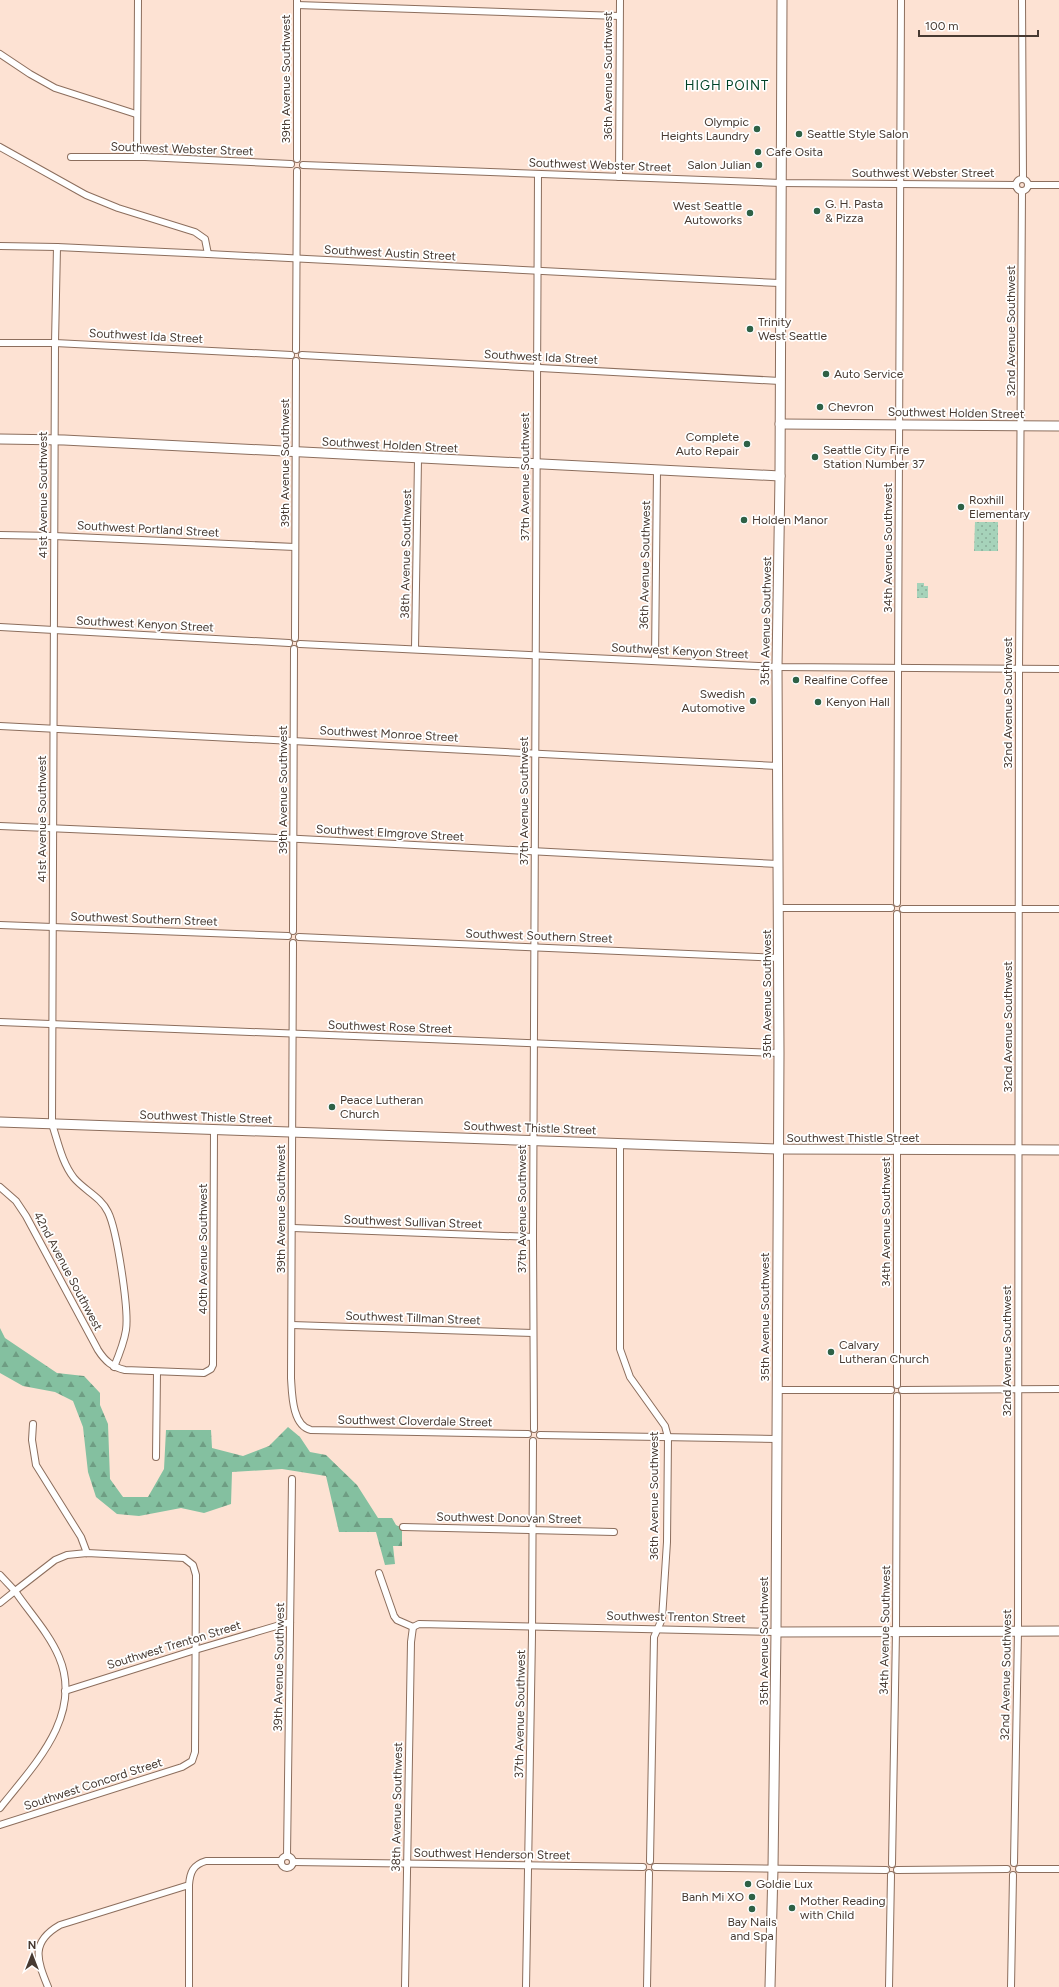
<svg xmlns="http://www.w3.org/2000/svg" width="1059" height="1987" viewBox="0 0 1059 1987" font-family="Figtree,sans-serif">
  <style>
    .forest { fill: url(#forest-firs) }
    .park { fill: url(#park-dots) }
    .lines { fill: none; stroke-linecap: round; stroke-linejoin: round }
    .street-casing { stroke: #8c6e5d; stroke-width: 8 }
    .secondary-casing { stroke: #8c6e5d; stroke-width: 11 }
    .street { stroke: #fff; stroke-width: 6 }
    .secondary { stroke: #fff; stroke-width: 9 }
    .poi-dot { fill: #2e6146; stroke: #fff; stroke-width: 1.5 }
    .labels { text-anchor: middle; stroke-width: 3.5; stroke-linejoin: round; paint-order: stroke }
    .street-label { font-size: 12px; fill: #473a32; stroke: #fff }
    .poi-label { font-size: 12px; fill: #473a32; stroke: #fff; text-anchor: start }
    .neighbourhood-label { font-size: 13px; letter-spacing: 1px; fill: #004226; stroke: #fff }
  </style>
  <defs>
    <pattern id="forest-firs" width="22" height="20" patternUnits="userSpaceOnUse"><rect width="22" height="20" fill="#84c0a0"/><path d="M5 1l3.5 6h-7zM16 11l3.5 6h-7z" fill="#6e9d83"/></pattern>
    <pattern id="park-dots" width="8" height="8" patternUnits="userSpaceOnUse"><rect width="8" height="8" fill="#a6d3ba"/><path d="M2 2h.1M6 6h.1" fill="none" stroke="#89ac98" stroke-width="1.8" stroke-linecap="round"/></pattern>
  </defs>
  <rect width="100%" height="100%" fill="#fde2d3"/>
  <!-- forest -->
  <polygon class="forest" points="0,1328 5,1338 57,1373 84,1376 100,1393 100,1405 108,1424 110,1479 123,1497 148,1497 164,1469 166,1430 211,1430 212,1448 243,1456 269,1446 288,1427 300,1437 310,1452 326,1455 357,1485 378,1518 392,1518 396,1525 402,1528 402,1546 393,1546 395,1564 385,1565 376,1532 339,1532 326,1476 282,1469 232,1472 231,1504 204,1513 181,1508 139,1516 117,1514 96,1497 88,1472 83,1427 73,1401 55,1392 23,1386 0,1373"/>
  <!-- park -->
  <g class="park">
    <polygon points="975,522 998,522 998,551 974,551"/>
    <polygon points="917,583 924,583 924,586 928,586 928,598 917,598"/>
  </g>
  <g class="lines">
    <!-- street casing -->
    <g class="street-casing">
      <g id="street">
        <polyline points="1022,0 1023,179"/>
        <polyline points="297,5 619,16"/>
        <polyline points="0,54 30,74 55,88 136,114"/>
        <polyline points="0,147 86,195 118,208 195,232 205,239 208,254"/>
        <polyline points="71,157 145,157 291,164"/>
        <polyline points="137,157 138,0"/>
        <polyline points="297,159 297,0"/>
        <polyline points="303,165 781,183 1016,185"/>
        <polyline points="619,177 620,0"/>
        <circle cx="1022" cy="185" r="6"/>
        <polyline points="1029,185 1059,185"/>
        <polyline points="0,246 57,247 208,254 779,283"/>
        <path d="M57 247 55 343 52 1124C58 1142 62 1163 74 1178 84 1190 101 1197 108 1212 117 1230 129 1310 126 1330 124 1343 119 1355 114 1367"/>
        <polyline points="0,343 55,343 291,355"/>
        <polyline points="296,350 297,171"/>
        <polyline points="302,355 780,381"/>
        <polyline points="0,535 54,536 295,547"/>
        <polyline points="0,627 289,643"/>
        <polyline points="295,638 296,361"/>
        <polyline points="300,644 777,667 1059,669"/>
        <polyline points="415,649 418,459"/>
        <polyline points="655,660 657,471"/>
        <polyline points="0,726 777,766"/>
        <polyline points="0,826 300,839 778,864"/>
        <polyline points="897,903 901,0"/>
        <polyline points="778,908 891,908"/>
        <polyline points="903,909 1059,909"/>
        <polyline points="0,925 288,936"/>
        <polyline points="293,931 294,649"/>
        <polyline points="299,937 779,958"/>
        <path d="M293 943 291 1378C292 1393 292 1426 311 1430L528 1434"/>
        <polyline points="0,1022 779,1053"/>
        <polyline points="620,1143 620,1349 630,1377 665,1426 668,1437 667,1542 662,1619 654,1637 650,1861"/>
        <path d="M0 1187 16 1201 26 1216 98 1350C105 1361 112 1367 125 1370L204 1373 211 1369 213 1365 214 1130"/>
        <polyline points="293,1228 533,1237"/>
        <polyline points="292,1325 533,1333"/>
        <polyline points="897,1385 897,914"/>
        <polyline points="777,1390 891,1390"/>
        <polyline points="902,1390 1059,1389"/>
        <polyline points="33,1424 32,1440 36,1465 81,1537 87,1553"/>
        <polyline points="534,1429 533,1237 538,174"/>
        <polyline points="540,1435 776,1439"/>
        <polyline points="156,1457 157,1372"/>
        <polyline points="403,1527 614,1532"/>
        <polyline points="379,1573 394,1616 397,1620 413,1627"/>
        <polyline points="0,1575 15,1591 55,1560 67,1555 87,1553 184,1558 193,1565 196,1575 195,1752 192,1761 182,1767 0,1825"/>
        <path d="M0 1603 15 1591C29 1612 49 1633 59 1657 84 1716 33 1766 0 1808"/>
        <polyline points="413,1627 419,1624 776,1632"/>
        <polyline points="65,1691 195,1650 290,1622"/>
        <polyline points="287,1856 292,1479"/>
        <circle cx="287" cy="1862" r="6"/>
        <polyline points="293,1862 643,1867"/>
        <polyline points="1014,1863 1018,1631 1019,669 1022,191"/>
        <polyline points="892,1864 896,1631 897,1396"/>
        <polyline points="655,1867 886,1870"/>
        <polyline points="1019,1869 1059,1869"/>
        <polyline points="897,1870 1007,1869"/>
        <path d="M48 1987C37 1960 30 1942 60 1925L189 1885C190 1872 193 1865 206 1861H281"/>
        <polyline points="189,1987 189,1885"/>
        <polyline points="405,1987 411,1642 413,1627"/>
        <polyline points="526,1987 532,1635 533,1441"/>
        <polyline points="647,1987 649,1873"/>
        <polyline points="889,1987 891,1875"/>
        <polyline points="1011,1987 1013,1875"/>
      </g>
    </g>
    <!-- secondary casing -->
    <g class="secondary-casing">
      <g id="secondary">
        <polyline points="780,424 1059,426"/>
        <polyline points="0,439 64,440 780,476"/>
        <polyline points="0,1122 778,1149 1059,1150"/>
        <polyline points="776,1632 1059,1631"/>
        <polyline points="770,1987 773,1868 776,1632 779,1053 777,667 780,476 782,0"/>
      </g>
    </g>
    <!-- street -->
    <use href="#street" class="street"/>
    <!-- secondary -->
    <use href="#secondary" class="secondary"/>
  </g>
  <!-- markers -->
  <g class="poi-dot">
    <circle cx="757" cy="129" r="4"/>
    <circle cx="799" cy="134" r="4"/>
    <circle cx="758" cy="152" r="4"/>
    <circle cx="759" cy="165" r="4"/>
    <circle cx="817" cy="211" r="4"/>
    <circle cx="750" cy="213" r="4"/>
    <circle cx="750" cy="329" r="4"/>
    <circle cx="826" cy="374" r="4"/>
    <circle cx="820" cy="407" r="4"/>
    <circle cx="747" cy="444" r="4"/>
    <circle cx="815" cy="457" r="4"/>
    <circle cx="961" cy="507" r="4"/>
    <circle cx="744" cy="520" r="4"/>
    <circle cx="796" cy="680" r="4"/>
    <circle cx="753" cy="701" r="4"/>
    <circle cx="818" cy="702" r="4"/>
    <circle cx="332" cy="1107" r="4"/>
    <circle cx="831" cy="1352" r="4"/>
    <circle cx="748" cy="1884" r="4"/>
    <circle cx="752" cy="1897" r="4"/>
    <circle cx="792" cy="1908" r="4"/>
    <circle cx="752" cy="1909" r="4"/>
  </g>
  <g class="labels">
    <!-- street labels -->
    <g class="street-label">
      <text transform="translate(608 76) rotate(-90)" y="4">36th Avenue Southwest</text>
      <text transform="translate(286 79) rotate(-90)" y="4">39th Avenue Southwest</text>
      <text transform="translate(182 149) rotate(2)" y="4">Southwest Webster Street</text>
      <text transform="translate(600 165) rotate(2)" y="4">Southwest Webster Street</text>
      <text x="923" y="177">Southwest Webster Street</text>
      <text transform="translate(390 253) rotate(3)" y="4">Southwest Austin Street</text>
      <text transform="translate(1011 331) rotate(-90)" y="4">32nd Avenue Southwest</text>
      <text transform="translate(146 336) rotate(3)" y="4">Southwest Ida Street</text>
      <text transform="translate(541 357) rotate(3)" y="4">Southwest Ida Street</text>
      <text transform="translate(956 413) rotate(1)" y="4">Southwest Holden Street</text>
      <text transform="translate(390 445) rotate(3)" y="4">Southwest Holden Street</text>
      <text transform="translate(285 463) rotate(-90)" y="4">39th Avenue Southwest</text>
      <text transform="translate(525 477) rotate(-90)" y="4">37th Avenue Southwest</text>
      <text transform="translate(43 495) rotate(-90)" y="4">41st Avenue Southwest</text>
      <text transform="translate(148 529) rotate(3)" y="4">Southwest Portland Street</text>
      <text transform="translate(888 548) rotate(-90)" y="4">34th Avenue Southwest</text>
      <text transform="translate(406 554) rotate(-89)" y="4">38th Avenue Southwest</text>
      <text transform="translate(645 565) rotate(-89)" y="4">36th Avenue Southwest</text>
      <text transform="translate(766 621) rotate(-89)" y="4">35th Avenue Southwest</text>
      <text transform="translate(145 624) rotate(3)" y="4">Southwest Kenyon Street</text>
      <text transform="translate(680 651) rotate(3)" y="4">Southwest Kenyon Street</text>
      <text transform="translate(1008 703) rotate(-90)" y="4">32nd Avenue Southwest</text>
      <text transform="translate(389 734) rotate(3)" y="4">Southwest Monroe Street</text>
      <text transform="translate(283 790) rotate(-90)" y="4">39th Avenue Southwest</text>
      <text transform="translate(524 801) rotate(-90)" y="4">37th Avenue Southwest</text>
      <text transform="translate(42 819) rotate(-90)" y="4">41st Avenue Southwest</text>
      <text transform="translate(390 833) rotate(3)" y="4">Southwest Elmgrove Street</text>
      <text transform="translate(144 919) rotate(2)" y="4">Southwest Southern Street</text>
      <text transform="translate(539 936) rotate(2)" y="4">Southwest Southern Street</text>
      <text transform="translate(767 994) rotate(-90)" y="4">35th Avenue Southwest</text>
      <text transform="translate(390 1027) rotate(2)" y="4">Southwest Rose Street</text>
      <text transform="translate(1008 1027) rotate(-90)" y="4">32nd Avenue Southwest</text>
      <text transform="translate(206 1117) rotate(2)" y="4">Southwest Thistle Street</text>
      <text transform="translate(530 1128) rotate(2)" y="4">Southwest Thistle Street</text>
      <text x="853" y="1142">Southwest Thistle Street</text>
      <text transform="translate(281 1209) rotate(-90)" y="4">39th Avenue Southwest</text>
      <text transform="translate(522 1209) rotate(-90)" y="4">37th Avenue Southwest</text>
      <text transform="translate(413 1222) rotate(2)" y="4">Southwest Sullivan Street</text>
      <text transform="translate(886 1222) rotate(-90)" y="4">34th Avenue Southwest</text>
      <text transform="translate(203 1249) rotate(-90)" y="4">40th Avenue Southwest</text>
      <text transform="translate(68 1271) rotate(62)" y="4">42nd Avenue Southwest</text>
      <text transform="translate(765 1317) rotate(-90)" y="4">35th Avenue Southwest</text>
      <text transform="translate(413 1318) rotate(2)" y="4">Southwest Tillman Street</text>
      <text transform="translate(1007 1351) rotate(-90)" y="4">32nd Avenue Southwest</text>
      <text transform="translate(415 1421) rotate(1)" y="4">Southwest Cloverdale Street</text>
      <text transform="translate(654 1496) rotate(-90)" y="4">36th Avenue Southwest</text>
      <text transform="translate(509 1518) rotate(1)" y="4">Southwest Donovan Street</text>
      <text transform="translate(676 1617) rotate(1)" y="4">Southwest Trenton Street</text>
      <text transform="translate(885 1630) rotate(-89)" y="4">34th Avenue Southwest</text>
      <text transform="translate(764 1641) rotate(-90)" y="4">35th Avenue Southwest</text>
      <text transform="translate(174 1645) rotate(-17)" y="4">Southwest Trenton Street</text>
      <text transform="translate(279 1667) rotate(-89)" y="4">39th Avenue Southwest</text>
      <text transform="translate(1006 1675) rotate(-89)" y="4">32nd Avenue Southwest</text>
      <text transform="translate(520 1714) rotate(-89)" y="4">37th Avenue Southwest</text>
      <text transform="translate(93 1784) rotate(-18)" y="4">Southwest Concord Street</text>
      <text transform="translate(397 1807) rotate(-89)" y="4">38th Avenue Southwest</text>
      <text transform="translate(492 1854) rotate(1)" y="4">Southwest Henderson Street</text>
    </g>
    <!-- poi labels -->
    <g class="poi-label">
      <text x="749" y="126" text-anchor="end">Olympic<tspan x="749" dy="14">Heights Laundry</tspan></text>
      <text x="807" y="138">Seattle Style Salon</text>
      <text x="766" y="156">Cafe Osita</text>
      <text x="751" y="169" text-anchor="end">Salon Julian</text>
      <text x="825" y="208">G. H. Pasta<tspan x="825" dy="14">&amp; Pizza</tspan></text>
      <text x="742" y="210" text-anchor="end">West Seattle<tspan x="742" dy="14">Autoworks</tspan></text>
      <text x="758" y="326">Trinity<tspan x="758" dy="14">West Seattle</tspan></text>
      <text x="834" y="378">Auto Service</text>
      <text x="828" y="411">Chevron</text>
      <text x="739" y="441" text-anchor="end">Complete<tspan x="739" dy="14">Auto Repair</tspan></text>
      <text x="823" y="454">Seattle City Fire<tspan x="823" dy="14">Station Number 37</tspan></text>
      <text x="969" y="504">Roxhill<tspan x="969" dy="14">Elementary</tspan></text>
      <text x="752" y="524">Holden Manor</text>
      <text x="804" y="684">Realfine Coffee</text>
      <text x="745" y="698" text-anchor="end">Swedish<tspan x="745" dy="14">Automotive</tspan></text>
      <text x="826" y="706">Kenyon Hall</text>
      <text x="340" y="1104">Peace Lutheran<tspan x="340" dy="14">Church</tspan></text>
      <text x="839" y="1349">Calvary<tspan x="839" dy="14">Lutheran Church</tspan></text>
      <text x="756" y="1888">Goldie Lux</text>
      <text x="744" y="1901" text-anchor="end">Banh Mi XO</text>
      <text x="800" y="1905">Mother Reading<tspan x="800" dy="14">with Child</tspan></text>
      <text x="752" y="1926" text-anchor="middle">Bay Nails<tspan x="752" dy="14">and Spa</tspan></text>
    </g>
    <!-- neighbourhood labels -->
    <g class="neighbourhood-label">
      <text x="727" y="90">HIGH POINT</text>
    </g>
  </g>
  <!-- north arrow -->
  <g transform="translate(32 1955)" stroke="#ffffff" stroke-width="3" paint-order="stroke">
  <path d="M0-3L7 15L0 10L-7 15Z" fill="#473a32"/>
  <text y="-6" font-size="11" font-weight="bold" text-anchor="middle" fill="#473a32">N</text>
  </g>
  <!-- scale -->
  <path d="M919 30v6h119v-6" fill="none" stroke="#473a32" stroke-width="2"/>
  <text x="925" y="30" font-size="12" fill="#473a32" stroke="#ffffff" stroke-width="3" paint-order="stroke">100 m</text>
</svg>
